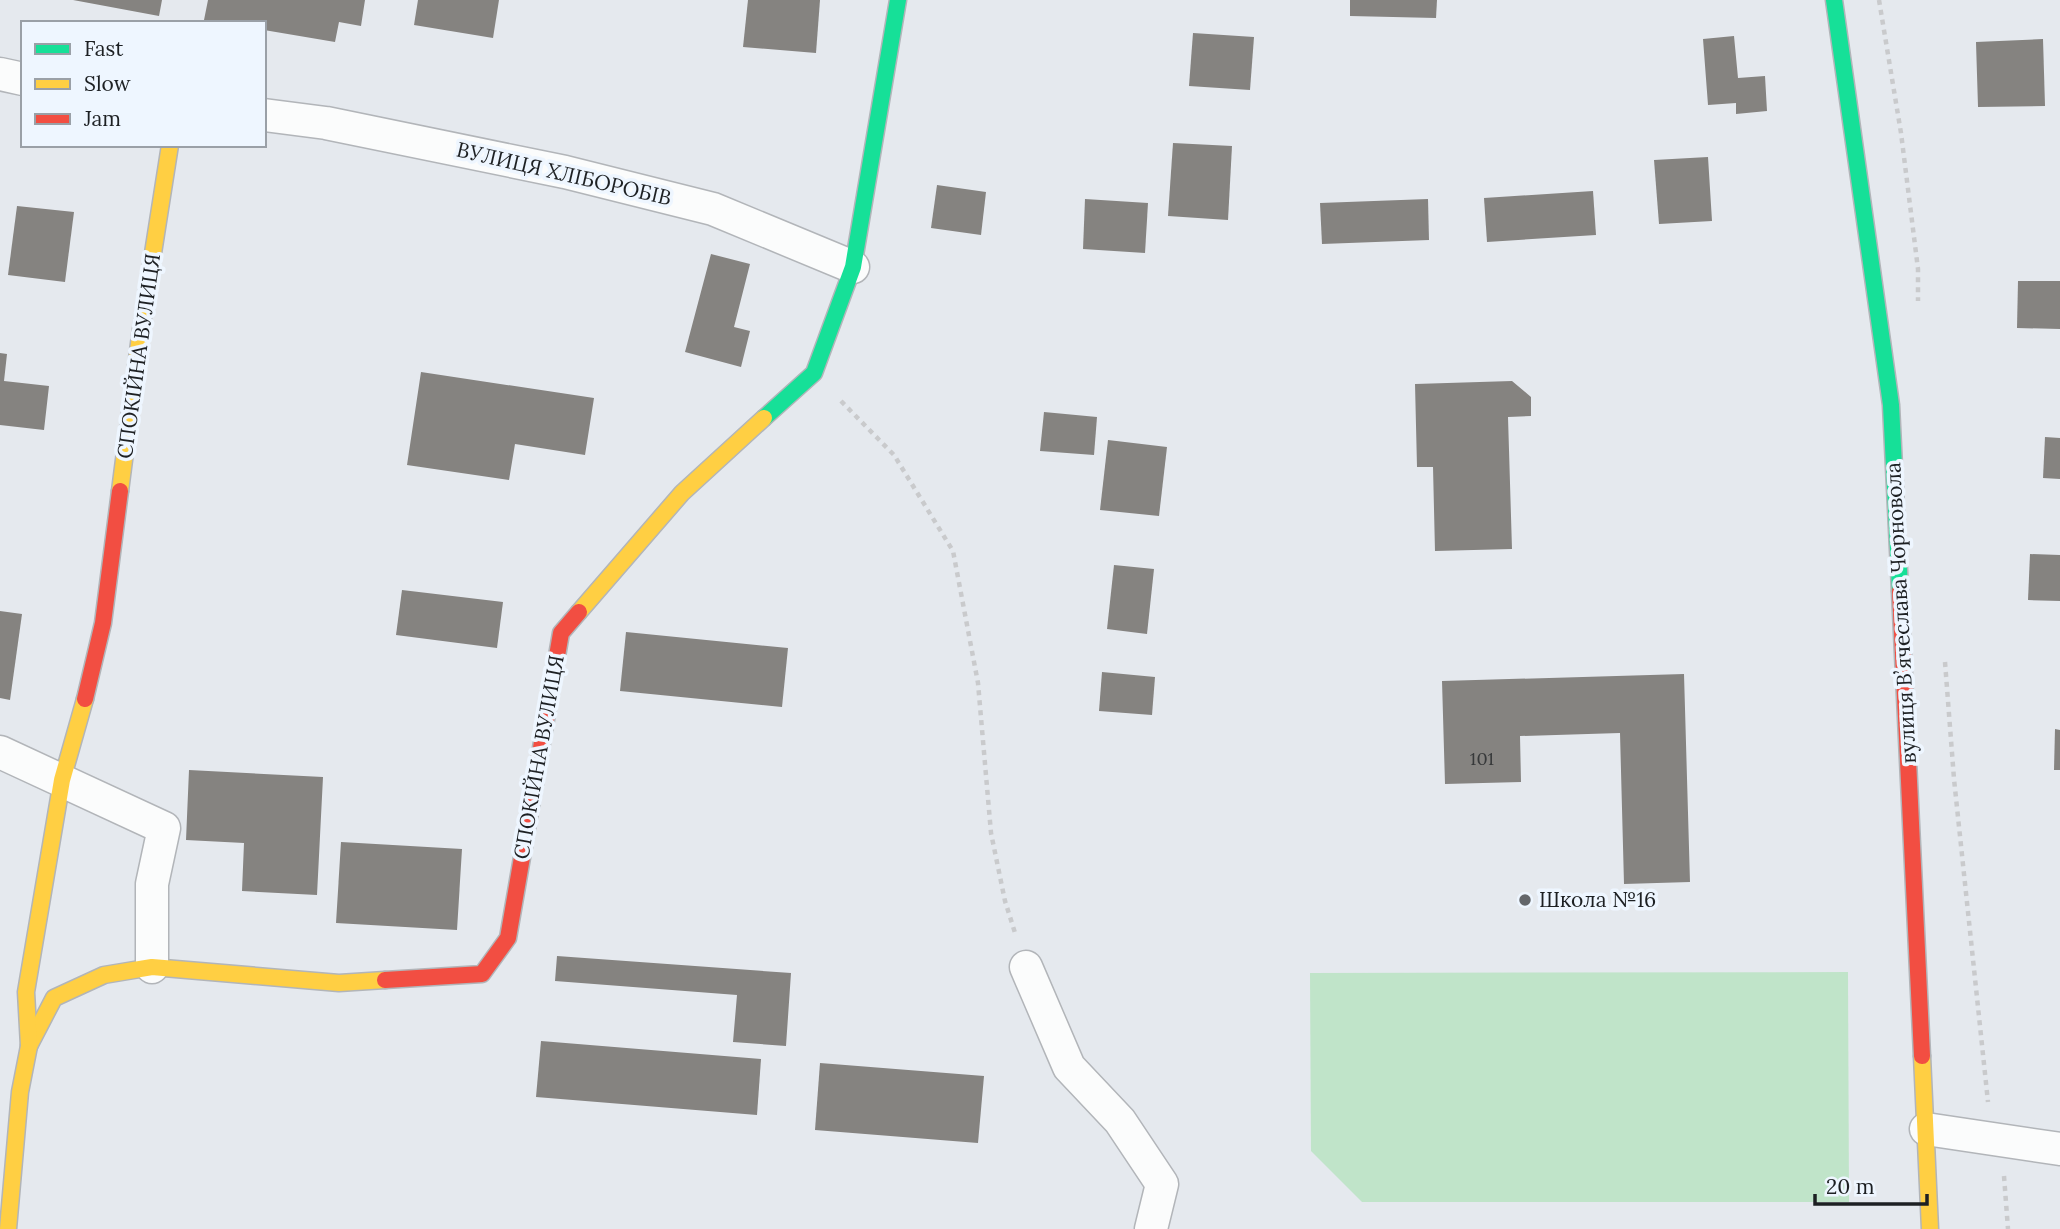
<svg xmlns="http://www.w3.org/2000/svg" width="2060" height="1229" viewBox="0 0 2060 1229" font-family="Lora,serif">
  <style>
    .green { fill: #c0e4c9 }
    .building { fill: #858380 }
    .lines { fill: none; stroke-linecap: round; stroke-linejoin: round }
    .street-casing { stroke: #b2b5b9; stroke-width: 35 }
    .fast-casing { stroke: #b2b5b9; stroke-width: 19 }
    .slow-casing { stroke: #b2b5b9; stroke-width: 19 }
    .jam-casing { stroke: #b2b5b9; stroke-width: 19 }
    .path { stroke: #c9cacc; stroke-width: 4.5; stroke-dasharray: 5 5; stroke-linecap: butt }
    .street { stroke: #fbfcfc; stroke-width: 32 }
    .fast { stroke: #16e098; stroke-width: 16 }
    .slow { stroke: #ffcf43; stroke-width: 16 }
    .jam { stroke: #f24e42; stroke-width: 16 }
    .poi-dot { fill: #63666a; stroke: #eef6ff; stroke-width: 2.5 }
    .labels { text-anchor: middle; stroke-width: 7; stroke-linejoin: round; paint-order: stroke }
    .number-label { font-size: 18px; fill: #37393a }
    .street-label { font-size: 21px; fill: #1d2023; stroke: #eef6ff }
    .poi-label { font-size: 21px; fill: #1d2023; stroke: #eef6ff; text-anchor: start }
  </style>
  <rect width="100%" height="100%" fill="#e5e9ee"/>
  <!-- green -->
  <polygon class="green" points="1848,972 1849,1202 1362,1202 1311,1151 1310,973"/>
  <!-- building -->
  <g class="building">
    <polygon points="73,0 162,0 159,16"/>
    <polygon points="208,0 365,0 361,26 339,22 335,42 264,30 264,23 220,23 204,20"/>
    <polygon points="418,0 499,0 493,38 414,25"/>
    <polygon points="748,0 820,0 816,53 743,47"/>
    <polygon points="1350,0 1437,0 1436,18 1350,16"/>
    <polygon points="1193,33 1254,37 1250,90 1189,86"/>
    <polygon points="1734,36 1738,78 1765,76 1767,111 1736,114 1736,103 1708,105 1703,39"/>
    <polygon points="2043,39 2045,106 1978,107 1976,42"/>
    <polygon points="1173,143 1232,146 1228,220 1168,216"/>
    <polygon points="1708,157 1712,221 1659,224 1654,160"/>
    <polygon points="937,185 986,192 981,235 931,228"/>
    <polygon points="1593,191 1596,235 1487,242 1484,198"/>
    <polygon points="1085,199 1148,203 1145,253 1083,249"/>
    <polygon points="1428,199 1429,240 1322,244 1320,203"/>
    <polygon points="17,206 74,212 65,282 8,275"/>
    <polygon points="711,254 750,264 734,327 750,331 741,367 685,352"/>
    <polygon points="2018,281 2060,281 2060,329 2017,328"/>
    <polygon points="0,353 7,354 4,381 49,386 44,430 0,425"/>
    <polygon points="421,372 594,398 585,455 515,444 509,480 407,465"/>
    <polygon points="1512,381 1531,397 1531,416 1508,417 1512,549 1435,551 1433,467 1417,467 1415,384"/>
    <polygon points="1044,412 1097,417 1094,455 1040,451"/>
    <polygon points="2045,437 2060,438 2060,479 2043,478"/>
    <polygon points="1108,440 1167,447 1159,516 1100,510"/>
    <polygon points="2030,554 2060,555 2060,601 2028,600"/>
    <polygon points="1114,565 1154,569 1147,634 1107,629"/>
    <polygon points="402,590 503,602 497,648 396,635"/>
    <polygon points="0,611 22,614 10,700 0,698"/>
    <polygon points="626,632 788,648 782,707 620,691"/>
    <polygon points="1102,672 1155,677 1152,715 1099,711"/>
    <polygon points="1684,674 1690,882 1624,884 1620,733 1520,736 1521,782 1445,784 1442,681"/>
    <polygon points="2055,729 2060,730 2060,770 2054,770"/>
    <polygon points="189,770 323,777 317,895 242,891 244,843 186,840"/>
    <polygon points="341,842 462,849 457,930 336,923"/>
    <polygon points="557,956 791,973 786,1046 733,1042 737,995 555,981"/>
    <polygon points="541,1041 761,1059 757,1115 536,1097"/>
    <polygon points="820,1063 984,1076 978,1143 815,1130"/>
  </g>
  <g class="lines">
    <!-- street casing -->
    <g class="street-casing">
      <g id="street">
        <polyline points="0,74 23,79"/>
        <polyline points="264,115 326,123 565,172 713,209 853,267"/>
        <polyline points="0,752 164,828 152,884 152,967"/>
        <polyline points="1026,967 1069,1067 1120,1121 1162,1184 1151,1229"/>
        <polyline points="1926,1129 2060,1149"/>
      </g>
    </g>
    <!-- fast casing -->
    <g class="fast-casing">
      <g id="fast">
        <polyline points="1834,0 1891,405 1900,591"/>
        <polyline points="764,418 814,373 853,267 898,0"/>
      </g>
    </g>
    <!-- slow casing -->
    <g class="slow-casing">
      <g id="slow">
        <polyline points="120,491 140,336 170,145"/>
        <polyline points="579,612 682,493 764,418"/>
        <polyline points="29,1046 54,998 104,975 152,967 339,983 385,980"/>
        <polyline points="1922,1056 1930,1229"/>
        <polyline points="8,1229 20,1092 29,1046 26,992 62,780 85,699"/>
      </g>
    </g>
    <!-- jam casing -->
    <g class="jam-casing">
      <g id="jam">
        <polyline points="1900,591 1922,1056"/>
        <polyline points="85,699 103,623 120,491"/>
        <polyline points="385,980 482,974 508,938 561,633 579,612"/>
      </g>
    </g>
    <!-- path -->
    <g class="path">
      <polyline points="1879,0 1901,133 1918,269 1918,301"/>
      <polyline points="841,401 894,455 953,551 978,683 991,833 1005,901 1016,936"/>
      <polyline points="1945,662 1954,779 1988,1102"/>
      <polyline points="2004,1176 2008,1229"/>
    </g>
    <!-- street -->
    <use href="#street" class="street"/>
    <!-- fast -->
    <use href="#fast" class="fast"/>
    <!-- slow -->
    <use href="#slow" class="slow"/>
    <!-- jam -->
    <use href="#jam" class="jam"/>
  </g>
  <!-- markers -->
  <circle class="poi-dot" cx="1525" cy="900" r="7"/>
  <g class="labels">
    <!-- number labels -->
    <g class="number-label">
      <text x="1482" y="765">101</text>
    </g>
    <!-- street labels -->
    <g class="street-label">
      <text transform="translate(564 174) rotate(13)" y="7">ВУЛИЦЯ ХЛІБОРОБІВ</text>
      <text transform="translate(139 356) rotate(-82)" y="7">СПОКІЙНА ВУЛИЦЯ</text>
      <text transform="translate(1901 613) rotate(-93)" y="7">вулиця Вʼячеслава Чорновола</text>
      <text transform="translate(539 757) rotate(-80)" y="7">СПОКІЙНА ВУЛИЦЯ</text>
    </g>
    <!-- poi labels -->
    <g class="poi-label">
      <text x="1539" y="907">Школа №16</text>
    </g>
  </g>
  <!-- legend -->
  <rect x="21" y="21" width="245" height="126" fill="#eef6ff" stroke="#9aa0a7" stroke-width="2"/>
  <rect x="35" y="44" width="35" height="10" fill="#16e098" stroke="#9aa0a7" stroke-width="2"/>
  <text x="84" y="56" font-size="21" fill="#1d2023">Fast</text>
  <rect x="35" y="79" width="35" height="10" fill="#ffcf43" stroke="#9aa0a7" stroke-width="2"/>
  <text x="84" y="91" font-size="21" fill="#1d2023">Slow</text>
  <rect x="35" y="114" width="35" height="10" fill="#f24e42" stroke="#9aa0a7" stroke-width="2"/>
  <text x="84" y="126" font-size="21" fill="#1d2023">Jam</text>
  <!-- scale -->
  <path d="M1815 1194v10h112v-10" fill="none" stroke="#1d2023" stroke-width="3.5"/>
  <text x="1826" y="1194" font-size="21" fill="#1d2023" stroke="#eef6ff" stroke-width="5" paint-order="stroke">20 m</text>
</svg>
